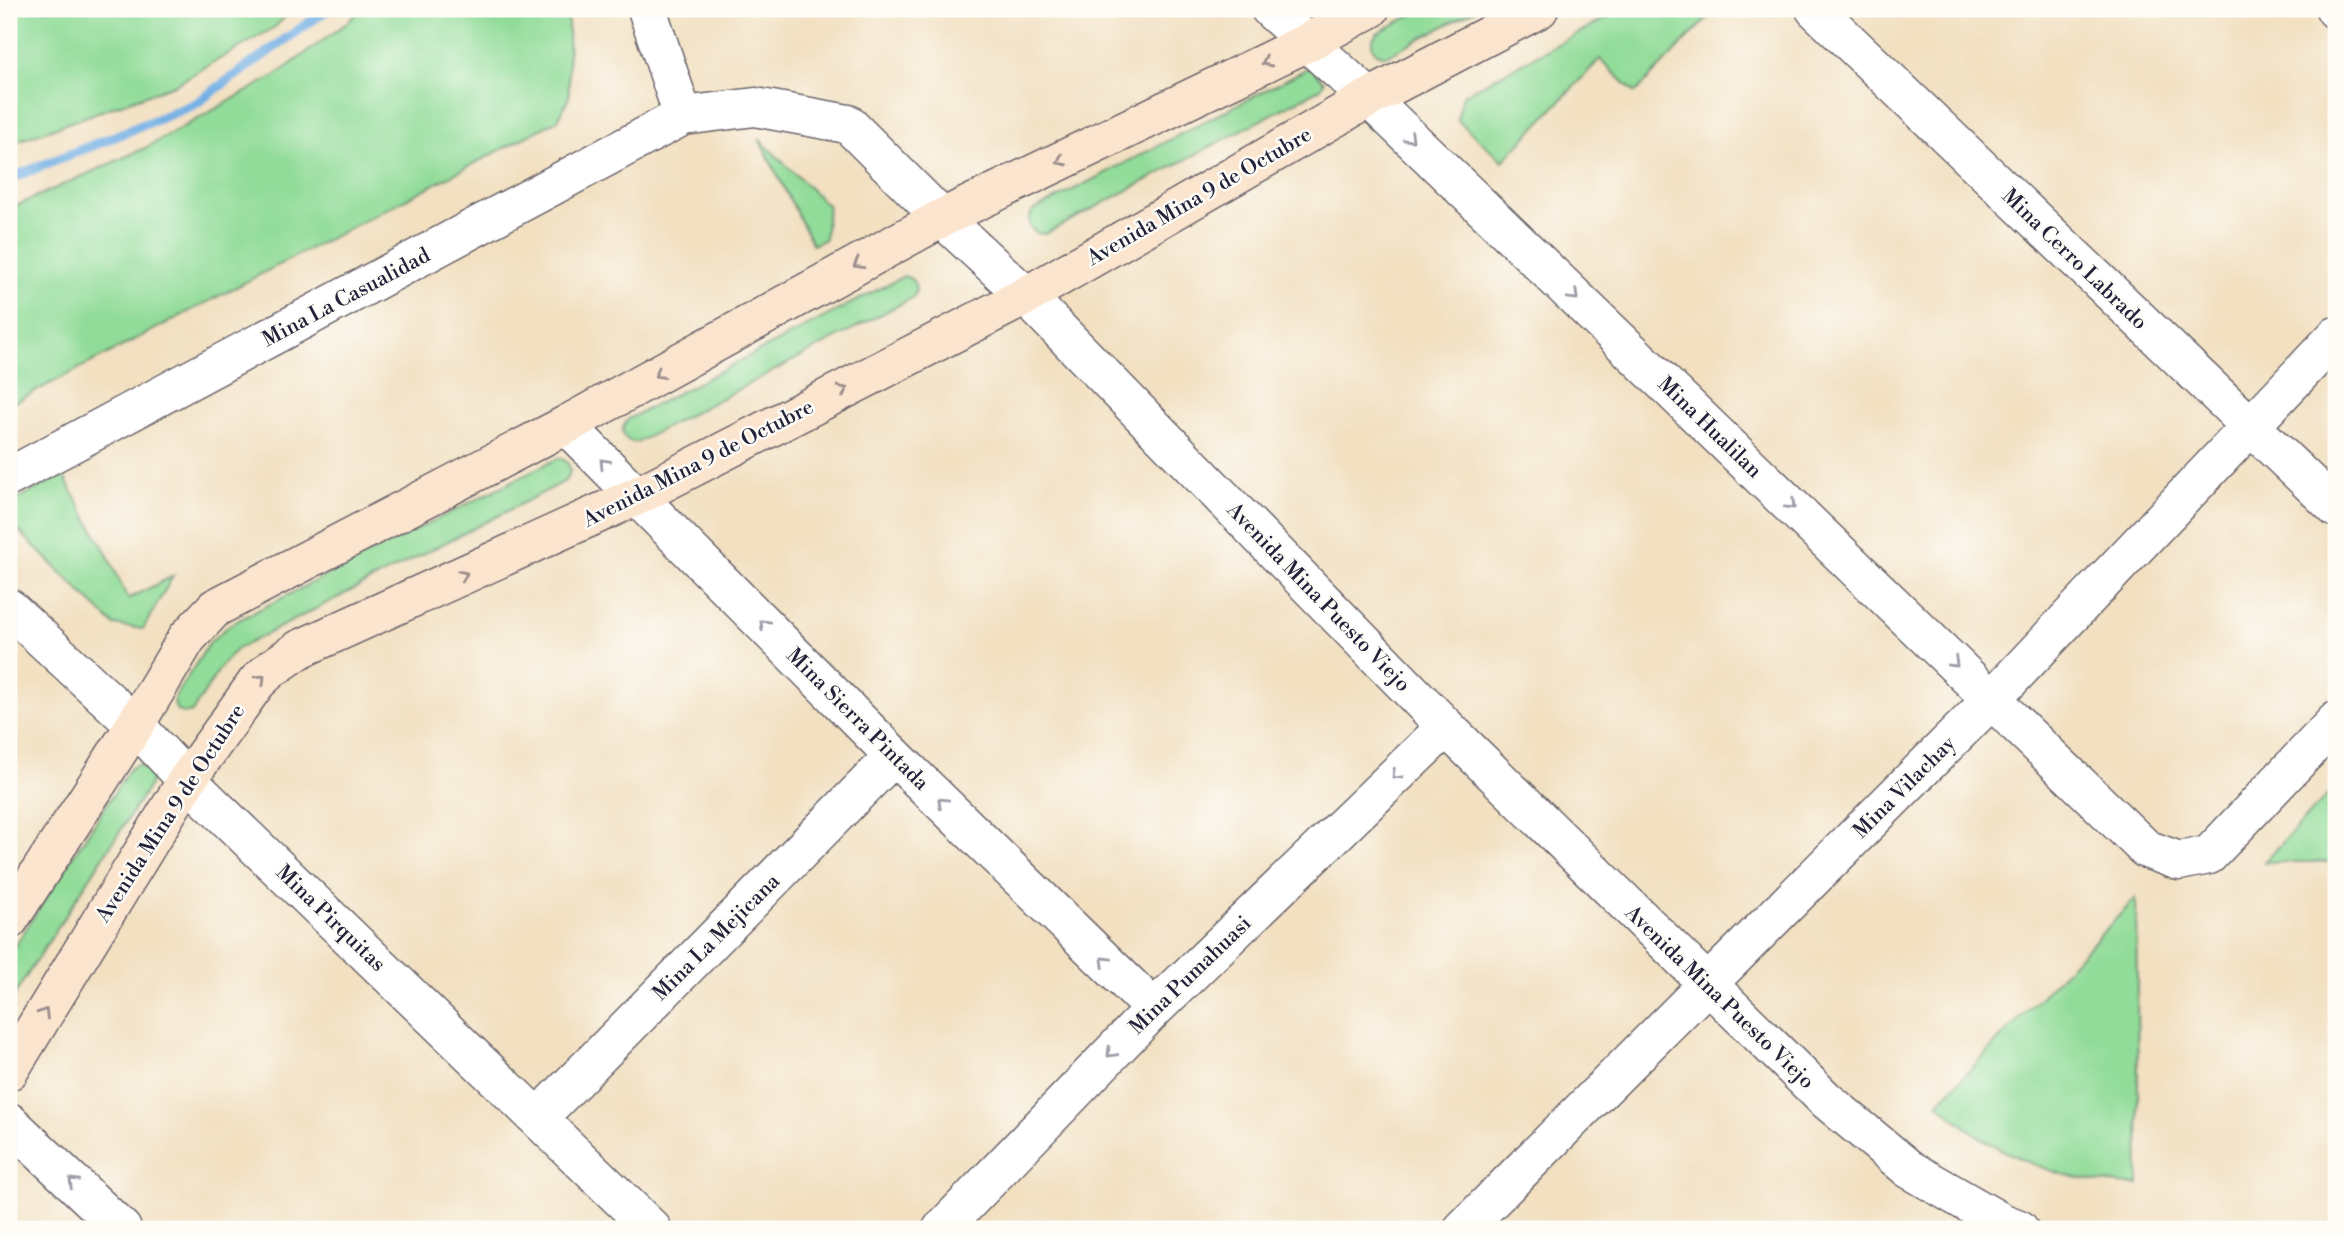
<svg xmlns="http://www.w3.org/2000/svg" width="2345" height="1238" viewBox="0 0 2345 1238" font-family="'Libre Bodoni',serif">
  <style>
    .green { fill: #92dc99; stroke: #5a7f6a; stroke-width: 2 }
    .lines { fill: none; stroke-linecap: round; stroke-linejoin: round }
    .stream { stroke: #72afe4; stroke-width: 10 }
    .street-casing { stroke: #6b646a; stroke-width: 41 }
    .secondary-casing { stroke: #6b646a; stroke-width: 41 }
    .street { stroke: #fff; stroke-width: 38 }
    .secondary { stroke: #fce5cf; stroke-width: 38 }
    .oneway { stroke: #9a8d8c }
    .oneway2 { stroke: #9c9ca7 }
    .labels { text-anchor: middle; stroke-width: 5; stroke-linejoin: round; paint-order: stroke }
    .street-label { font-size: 21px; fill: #22223b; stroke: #fdfcf7 }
  </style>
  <rect width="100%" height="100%" fill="#fdfcf7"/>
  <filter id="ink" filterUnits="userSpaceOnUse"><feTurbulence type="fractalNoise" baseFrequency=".0143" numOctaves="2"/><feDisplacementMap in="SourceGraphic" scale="14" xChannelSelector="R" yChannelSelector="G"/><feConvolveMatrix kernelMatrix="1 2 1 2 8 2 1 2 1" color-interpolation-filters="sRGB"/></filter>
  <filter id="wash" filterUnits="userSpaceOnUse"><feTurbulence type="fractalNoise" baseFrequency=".00686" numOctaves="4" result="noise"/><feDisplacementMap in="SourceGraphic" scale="28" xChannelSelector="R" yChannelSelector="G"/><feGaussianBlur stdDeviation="1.57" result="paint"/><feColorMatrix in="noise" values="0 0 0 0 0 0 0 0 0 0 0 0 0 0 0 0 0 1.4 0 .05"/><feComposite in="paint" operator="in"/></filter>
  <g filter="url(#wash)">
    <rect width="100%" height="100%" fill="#f2e0c1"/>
    <!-- green -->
    <g class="green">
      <polygon points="15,9 293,9 275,27 174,85 9,144 9,10"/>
      <polygon points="361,9 568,9 569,97 558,120 9,405 9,209 145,148 276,75 348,22"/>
      <path d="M1423 9H1477L1388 55C1373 56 1367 44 1377 33Z"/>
      <polygon points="1623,9 1716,9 1635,93 1600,59 1503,161 1457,120 1463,95"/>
      <path d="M1310 67 1324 82 1321 88 1314 92 1045 234C1030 234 1024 222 1034 210Z"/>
      <polygon points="759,139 828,206 825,239 813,245"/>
      <path d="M904 276C915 279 918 286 914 297L638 442C623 443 618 431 628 419Z"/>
      <path d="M558 458C572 461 574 474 562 483L237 649C217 667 207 691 192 712 180 715 174 711 174 698L210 642 231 624Z"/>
      <polygon points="63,475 107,554 128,599 173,576 143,629 114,625 9,521 9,503"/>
      <path d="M141 764C152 767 155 775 149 786L9 1003V955L129 770 134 766Z"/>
      <polygon points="2336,786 2336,862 2264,862"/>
      <path d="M2136 898V900L2139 1185C2065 1184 1991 1155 1938 1103Z"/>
    </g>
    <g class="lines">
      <!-- stream -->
      <polyline class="stream" points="9,179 195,104 328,9"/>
    </g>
  </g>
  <g filter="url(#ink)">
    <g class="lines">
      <!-- street casing -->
      <g class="street-casing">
        <g id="street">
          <polyline points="647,9 683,116"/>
          <polyline points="1270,9 1369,98 2146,849 2179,861 2209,855 2336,721"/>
          <polyline points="1815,9 2336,508"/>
          <polyline points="2335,9 2336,10"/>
          <polyline points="566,425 894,756 1154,1009"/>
          <polyline points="9,477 683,116 755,107 848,124 942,218 1026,296 1446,727 1825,1099 1909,1169 2001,1222 2019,1229"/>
          <polyline points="9,608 135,725 187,780 652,1229"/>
          <polyline points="538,1118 894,756"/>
          <polyline points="9,1122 122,1229"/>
          <polyline points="942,1229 1154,1009 1446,727"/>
          <polyline points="1463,1229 1992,699 2336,336"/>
        </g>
      </g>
      <!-- secondary casing -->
      <g class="secondary-casing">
        <g id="secondary">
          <polyline points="9,920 135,725 187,638 215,608 566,425 942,218 1308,42 1370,9"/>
          <polyline points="9,1071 187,780 257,682 271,669 300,649 637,496 1026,296 1369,98 1539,9"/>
        </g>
      </g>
      <!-- street -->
      <use href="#street" class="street"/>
      <!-- secondary -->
      <use href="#secondary" class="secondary"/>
    </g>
    <!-- one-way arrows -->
    <defs><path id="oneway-chevron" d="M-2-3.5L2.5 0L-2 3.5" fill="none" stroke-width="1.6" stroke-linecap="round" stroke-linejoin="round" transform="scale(1.75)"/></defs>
    <g class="oneway">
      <use href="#oneway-chevron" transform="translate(1266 62) rotate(154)"/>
      <use href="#oneway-chevron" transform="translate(1061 161) rotate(154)"/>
      <use href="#oneway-chevron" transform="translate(858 264) rotate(151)"/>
      <use href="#oneway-chevron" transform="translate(659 374) rotate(151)"/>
      <use href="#oneway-chevron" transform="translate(843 390) rotate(-27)"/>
      <use href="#oneway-chevron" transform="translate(463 575) rotate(-24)"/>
      <use href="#oneway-chevron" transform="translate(261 679) rotate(-45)"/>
      <use href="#oneway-chevron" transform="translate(44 1013) rotate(-59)"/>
    </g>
    <g class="oneway2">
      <use href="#oneway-chevron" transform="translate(1410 138) rotate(44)"/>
      <use href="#oneway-chevron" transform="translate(1574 296) rotate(44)"/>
      <use href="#oneway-chevron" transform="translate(604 463) rotate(-134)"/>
      <use href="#oneway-chevron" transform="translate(1791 505) rotate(44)"/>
      <use href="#oneway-chevron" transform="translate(764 624) rotate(-135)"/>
      <use href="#oneway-chevron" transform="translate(1954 663) rotate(44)"/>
      <use href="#oneway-chevron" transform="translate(1396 775) rotate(136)"/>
      <use href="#oneway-chevron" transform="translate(942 802) rotate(-136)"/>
      <use href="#oneway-chevron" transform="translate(1105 961) rotate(-136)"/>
      <use href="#oneway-chevron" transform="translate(1111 1053) rotate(134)"/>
      <use href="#oneway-chevron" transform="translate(73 1182) rotate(-136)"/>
    </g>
  </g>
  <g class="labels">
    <!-- street labels -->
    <g class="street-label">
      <text transform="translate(1199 196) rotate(-30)" y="7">Avenida Mina 9 de Octubre</text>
      <text transform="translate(2075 259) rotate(44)" y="7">Mina Cerro Labrado</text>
      <text transform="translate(346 297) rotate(-28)" y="7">Mina La Casualidad</text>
      <text transform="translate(1710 427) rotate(44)" y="7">Mina Hualilan</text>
      <text transform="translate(698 463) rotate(-27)" y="7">Avenida Mina 9 de Octubre</text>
      <text transform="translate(1319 597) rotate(46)" y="7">Avenida Mina Puesto Viejo</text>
      <text transform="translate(858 719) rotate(45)" y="7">Mina Sierra Pintada</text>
      <text transform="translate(1904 787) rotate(-45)" y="7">Mina Vilachay</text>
      <text transform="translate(170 813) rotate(-57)" y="7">Avenida Mina 9 de Octubre</text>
      <text transform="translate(331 918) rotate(44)" y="7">Mina Pirquitas</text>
      <text transform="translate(716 937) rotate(-45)" y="7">Mina La Mejicana</text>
      <text transform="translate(1190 975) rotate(-44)" y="7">Mina Pumahuasi</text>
      <text transform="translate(1720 997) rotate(44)" y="7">Avenida Mina Puesto Viejo</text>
    </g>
  </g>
  <!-- margin -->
  <rect width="2345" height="1238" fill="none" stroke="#fdfcf7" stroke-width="35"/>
</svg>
